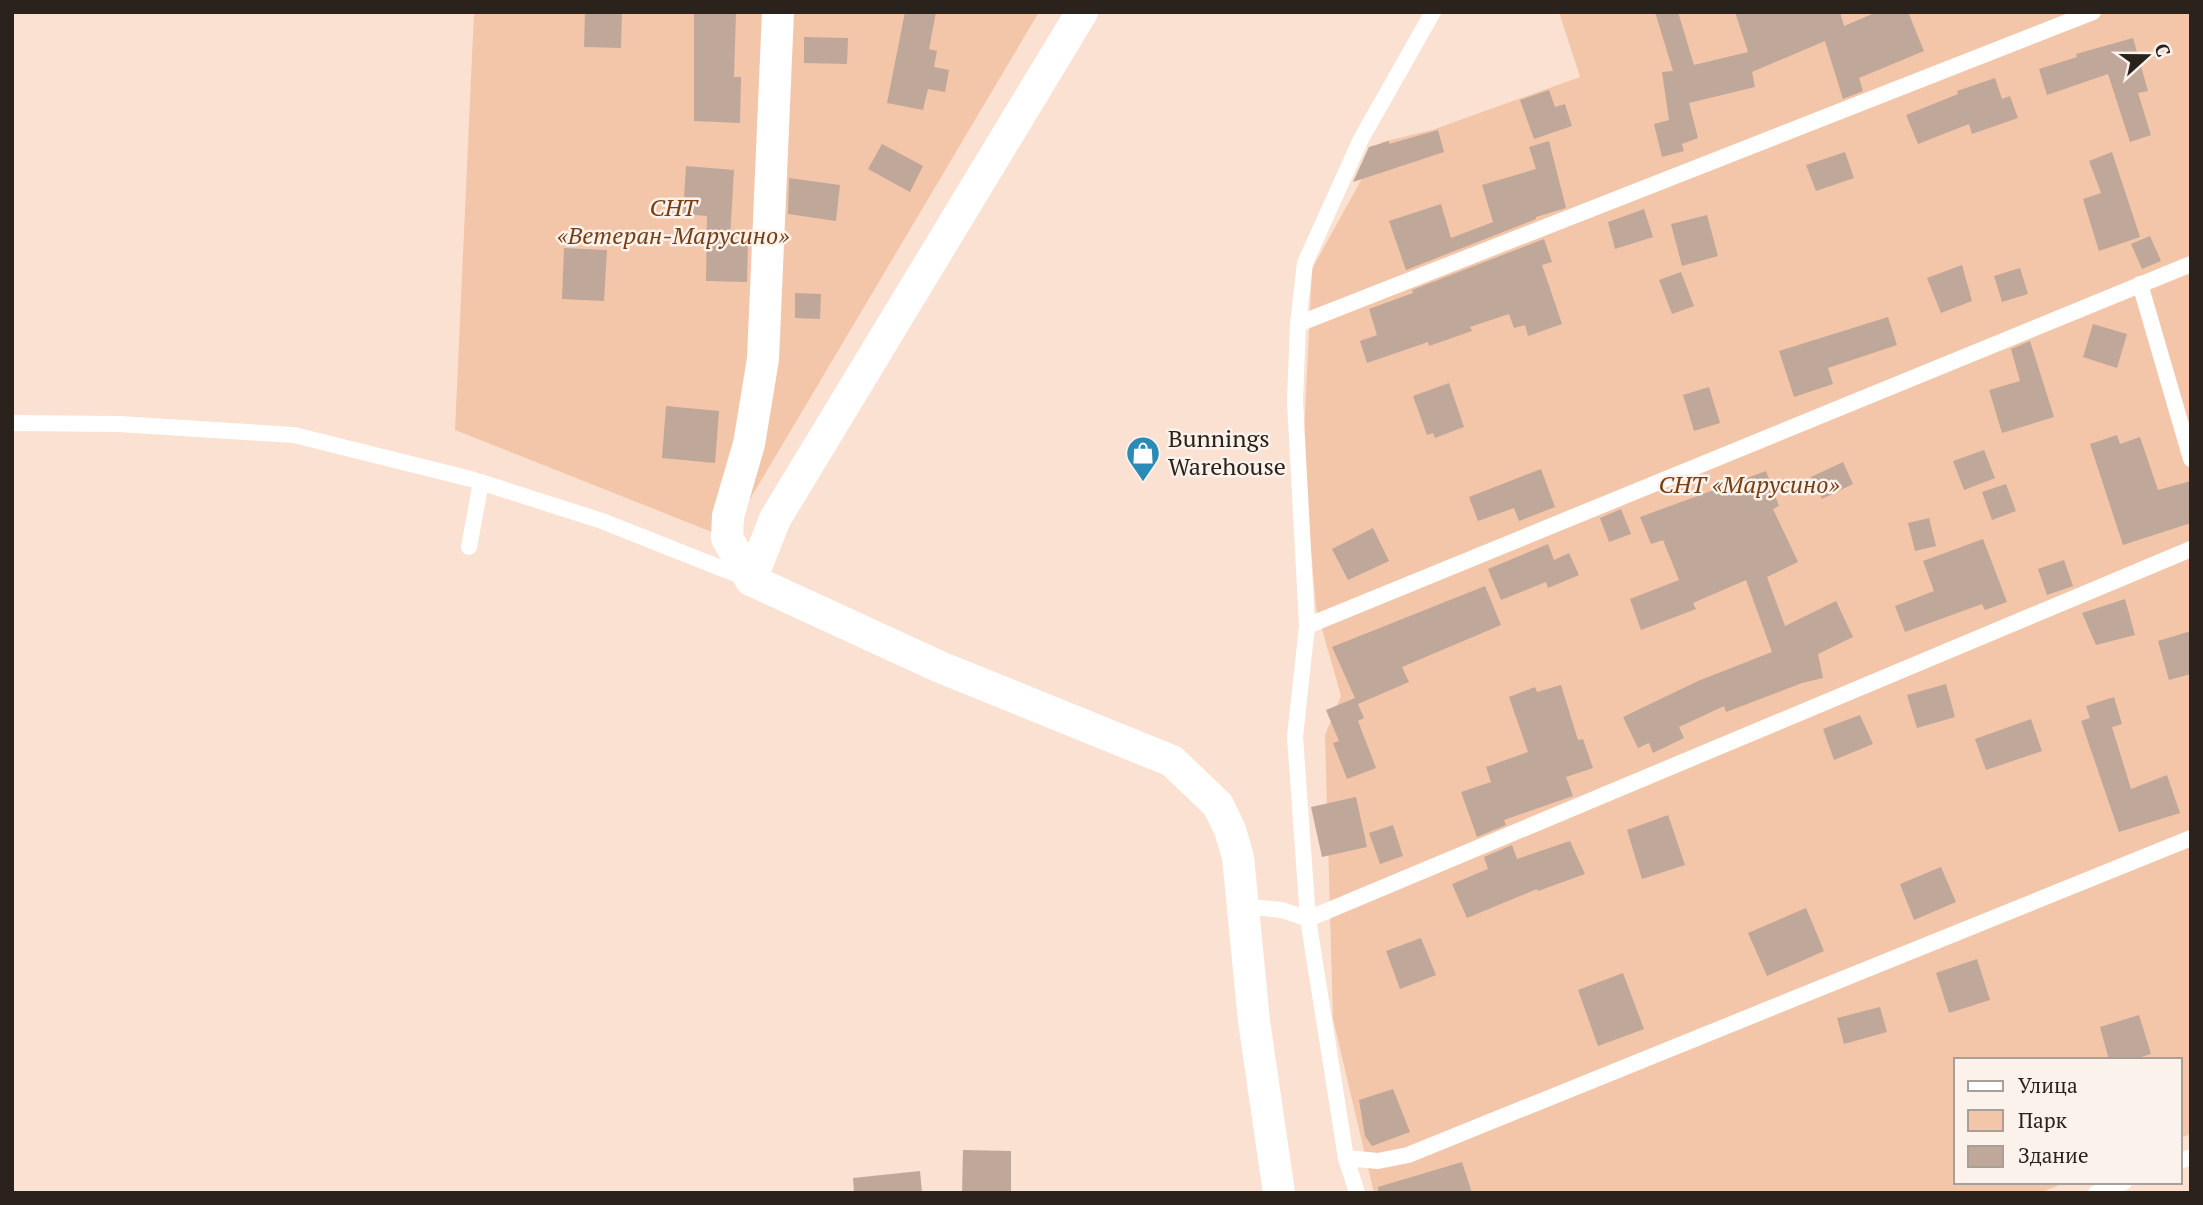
<svg xmlns="http://www.w3.org/2000/svg" width="2203" height="1205" viewBox="0 0 2203 1205" font-family="'PT Serif',serif">
  <style>
    .green { fill: #f4c6a9 }
    .building { fill: #bfa799 }
    .lines { fill: none; stroke-linecap: round; stroke-linejoin: round }
    .lane { stroke: #fff; stroke-width: 16 }
    .street { stroke: #fff; stroke-width: 32 }
    .labels { text-anchor: middle; stroke-width: 5; stroke-linejoin: round; paint-order: stroke }
    .park-label { font-size: 24px; font-style: italic; fill: #763e13; stroke: #fcf2ec }
    .poi-label { font-size: 24px; fill: #2b221c; stroke: #fcf2ec; text-anchor: start }
  </style>
  <rect width="100%" height="100%" fill="#fbe1d2"/>
  <!-- green -->
  <g class="green">
    <polygon points="474,12 1039,12 727,538 455,430"/>
    <polygon points="1559,12 2191,12 2191,1134 2180,1138 2180,1060 1956,1060 1956,1182 2067,1182 2040,1193 1374,1193 1333,1019 1325,735 1341,696 1316,608 1303,455 1312,269 1382,142 1432,130 1580,77"/>
  </g>
  <!-- building -->
  <g class="building">
    <polygon points="585,12 622,12 621,48 584,47"/>
    <polygon points="694,12 736,12 734,77 741,77 740,123 694,121"/>
    <polygon points="905,12 936,12 929,49 937,51 934,67 949,70 945,92 928,89 923,110 887,103"/>
    <polygon points="1655,12 1678,12 1694,65 1748,52 1735,12 1840,12 1844,26 1877,12 1908,12 1924,51 1859,78 1863,91 1843,99 1825,41 1752,72 1755,87 1689,103 1698,138 1682,144 1684,151 1662,157 1654,124 1669,120 1662,72 1673,71"/>
    <polygon points="804,37 848,38 847,64 804,63"/>
    <polygon points="2133,38 2148,91 2138,93 2151,135 2130,142 2108,74 2047,95 2039,69 2077,57 2076,54"/>
    <polygon points="1995,78 2002,99 2010,96 2018,118 1972,134 1969,124 1918,144 1906,115 1958,94 1957,91"/>
    <polygon points="1549,90 1555,107 1565,104 1572,126 1534,139 1520,100"/>
    <polygon points="1438,130 1444,152 1353,182 1369,147 1389,141 1389,144"/>
    <polygon points="1549,141 1566,208 1536,217 1536,219 1406,270 1389,221 1441,204 1451,238 1493,222 1482,185 1536,169 1529,147"/>
    <polygon points="882,144 923,166 910,192 868,169"/>
    <polygon points="1845,152 1854,178 1816,191 1806,165"/>
    <polygon points="2112,152 2140,237 2099,251 2083,199 2101,193 2089,161"/>
    <polygon points="686,166 734,170 730,239 748,240 747,282 706,281 707,216 683,214"/>
    <polygon points="789,178 840,185 836,221 788,214"/>
    <polygon points="1644,209 1653,237 1615,249 1608,222"/>
    <polygon points="1707,215 1718,256 1682,266 1671,224"/>
    <polygon points="2150,236 2161,261 2142,269 2131,244"/>
    <polygon points="1544,239 1552,262 1542,265 1562,324 1528,336 1525,325 1514,328 1509,314 1470,327 1472,331 1429,346 1428,342 1367,363 1360,341 1377,335 1369,309 1413,293 1412,290"/>
    <polygon points="564,248 607,250 604,301 562,299"/>
    <polygon points="1962,265 1972,301 1941,313 1927,278"/>
    <polygon points="2020,268 2028,294 2002,302 1994,276"/>
    <polygon points="1681,272 1694,306 1672,314 1659,280"/>
    <polygon points="795,293 821,294 820,319 795,318"/>
    <polygon points="1888,317 1897,345 1828,368 1833,384 1794,397 1779,351"/>
    <polygon points="2093,324 2127,334 2117,368 2083,357"/>
    <polygon points="2030,341 2054,417 2002,433 1989,390 2020,381 2011,349"/>
    <polygon points="1449,383 1464,427 1435,438 1433,433 1427,435 1413,396"/>
    <polygon points="1709,387 1720,423 1694,431 1683,395"/>
    <polygon points="666,406 719,411 715,463 662,458"/>
    <polygon points="2117,435 2120,444 2140,437 2158,490 2191,481 2191,523 2123,545 2090,444"/>
    <polygon points="1984,450 1995,478 1964,490 1953,461"/>
    <polygon points="1843,462 1853,484 1822,499 1811,477"/>
    <polygon points="1541,469 1555,507 1519,521 1514,508 1478,521 1469,497"/>
    <polygon points="1766,471 1779,506 1773,509 1798,562 1767,577 1785,626 1836,601 1853,637 1818,654 1823,678 1802,683 1726,712 1724,706 1679,727 1684,738 1653,753 1649,743 1638,748 1623,717 1698,681 1772,652 1746,580 1693,603 1696,609 1641,630 1630,599 1679,580 1663,540 1651,544 1640,517"/>
    <polygon points="2006,484 2016,511 1992,520 1982,492"/>
    <polygon points="1621,509 1631,534 1609,542 1600,518"/>
    <polygon points="1929,518 1936,546 1915,551 1908,523"/>
    <polygon points="1373,528 1389,561 1348,580 1332,549"/>
    <polygon points="1983,539 2007,602 1985,610 1982,604 1905,632 1895,606 1934,591 1923,561"/>
    <polygon points="1548,544 1554,560 1569,553 1579,575 1548,588 1546,582 1501,600 1488,569"/>
    <polygon points="2064,560 2073,586 2047,595 2038,569"/>
    <polygon points="1485,586 1501,625 1402,667 1409,682 1358,704 1364,718 1358,721 1376,768 1347,779 1333,743 1339,741 1326,710 1355,698 1332,647"/>
    <polygon points="2125,599 2135,635 2096,645 2082,613"/>
    <polygon points="2191,631 2191,674 2169,680 2158,641"/>
    <polygon points="1946,684 1955,717 1917,728 1907,695"/>
    <polygon points="1561,685 1578,740 1583,739 1593,768 1566,777 1573,796 1504,820 1506,825 1477,837 1461,792 1491,782 1486,767 1528,752 1509,697 1535,687 1537,692"/>
    <polygon points="2114,697 2122,724 2112,727 2131,789 2167,775 2180,813 2119,832 2081,721 2090,718 2086,706"/>
    <polygon points="1860,715 1873,744 1834,760 1823,729"/>
    <polygon points="2031,719 2042,751 1986,770 1975,739"/>
    <polygon points="1356,797 1367,847 1322,857 1311,807"/>
    <polygon points="1668,815 1685,865 1642,879 1627,830"/>
    <polygon points="1393,825 1403,856 1380,864 1369,833"/>
    <polygon points="1570,841 1585,874 1538,891 1537,889 1467,918 1452,884 1488,869 1484,857 1512,845 1517,859"/>
    <polygon points="1941,867 1956,902 1914,920 1900,884"/>
    <polygon points="1806,908 1824,951 1767,976 1748,933"/>
    <polygon points="1421,938 1436,975 1400,989 1386,951"/>
    <polygon points="1977,959 1990,1000 1949,1013 1936,973"/>
    <polygon points="1623,973 1644,1029 1598,1046 1578,990"/>
    <polygon points="1880,1007 1887,1032 1844,1044 1837,1018"/>
    <polygon points="2139,1015 2151,1054 2132,1060 2109,1060 2100,1027"/>
    <polygon points="1393,1089 1410,1132 1372,1146 1365,1136 1359,1100"/>
    <polygon points="963,1150 1011,1151 1011,1193 962,1193"/>
    <polygon points="1462,1162 1472,1193 1378,1193 1378,1187"/>
    <polygon points="920,1171 922,1193 854,1193 853,1178"/>
  </g>
  <g class="lines">
    <!-- lane -->
    <g class="lane">
      <polyline points="2140,284 2191,459"/>
      <polyline points="1298,324 2093,12"/>
      <polyline points="12,423 119,424 294,435 471,479 602,521 746,578"/>
      <polyline points="469,547 481,482"/>
      <polyline points="1307,626 2191,264"/>
      <polyline points="1242,906 1282,910 1308,919 2191,549"/>
      <polyline points="1346,1158 1378,1161 1408,1155 2191,838"/>
      <polyline points="2180,1161 2191,1157"/>
      <polyline points="1357,1193 1346,1158 1308,919 1295,737 1307,626 1295,401 1298,324 1305,263 1361,139 1433,12"/>
      <polyline points="2096,1193 2124,1182"/>
    </g>
    <!-- street -->
    <g class="street">
      <polyline points="778,12 763,359 749,444 728,516 727,538 751,580 940,667 1172,761 1218,805 1230,830 1238,857 1254,1021 1279,1193"/>
      <polyline points="751,580 775,519 1082,12"/>
    </g>
  </g>
  <!-- icons -->
  <defs>
    <g id="shop-pin" transform="scale(1.75)"><path d="M0 17L-7.5 6A9.5 9.5 0 1 1 7.5 6Z" fill="#2b8ab6" stroke="#fcf2ec"/><path d="M-5-2.5h2.3a2.7 3.5 0 0 1 5.4 0H5L5.5 6h-11ZM-1.5-2.5h3a1.5 2.3 0 0 0-3 0Z" fill="#fff"/></g>
  </defs>
  <g fill-rule="evenodd">
    <use href="#shop-pin" x="1143" y="453"/>
  </g>
  <g class="labels">
    <!-- park labels -->
    <g class="park-label">
      <text x="673" y="216">СНТ<tspan x="673" dy="28">«Ветеран-Марусино»</tspan></text>
      <text x="1749" y="493">СНТ «Марусино»</text>
    </g>
    <!-- poi labels -->
    <g class="poi-label">
      <text x="1168" y="447">Bunnings<tspan x="1168" dy="28">Warehouse</tspan></text>
    </g>
  </g>
  <!-- border -->
  <rect width="2203" height="1205" fill="none" stroke="#2b221c" stroke-width="28"/>
  <!-- legend -->
  <rect x="1954" y="1058" width="228" height="126" fill="#fcf2ec" stroke="#a89f99" stroke-width="2"/>
  <rect x="1968" y="1081" width="35" height="10" fill="#ffffff" stroke="#a89f99" stroke-width="2"/>
  <text x="2018" y="1093" font-size="21" fill="#2b221c">Улица</text>
  <rect x="1968" y="1110" width="35" height="21" fill="#f4c6a9" stroke="#a89f99" stroke-width="2"/>
  <text x="2018" y="1128" font-size="21" fill="#2b221c">Парк</text>
  <rect x="1968" y="1146" width="35" height="21" fill="#bfa799" stroke="#a89f99" stroke-width="2"/>
  <text x="2018" y="1163" font-size="21" fill="#2b221c">Здание</text>
  <!-- north arrow -->
  <g transform="translate(2147 56) rotate(69)" stroke="#fcf2ec" stroke-width="5" paint-order="stroke">
  <path d="M0-5L12 26L0 18L-12 26Z" fill="#2b221c"/>
  <text y="-10" font-size="19" font-weight="bold" text-anchor="middle" fill="#2b221c">С</text>
  </g>
</svg>
